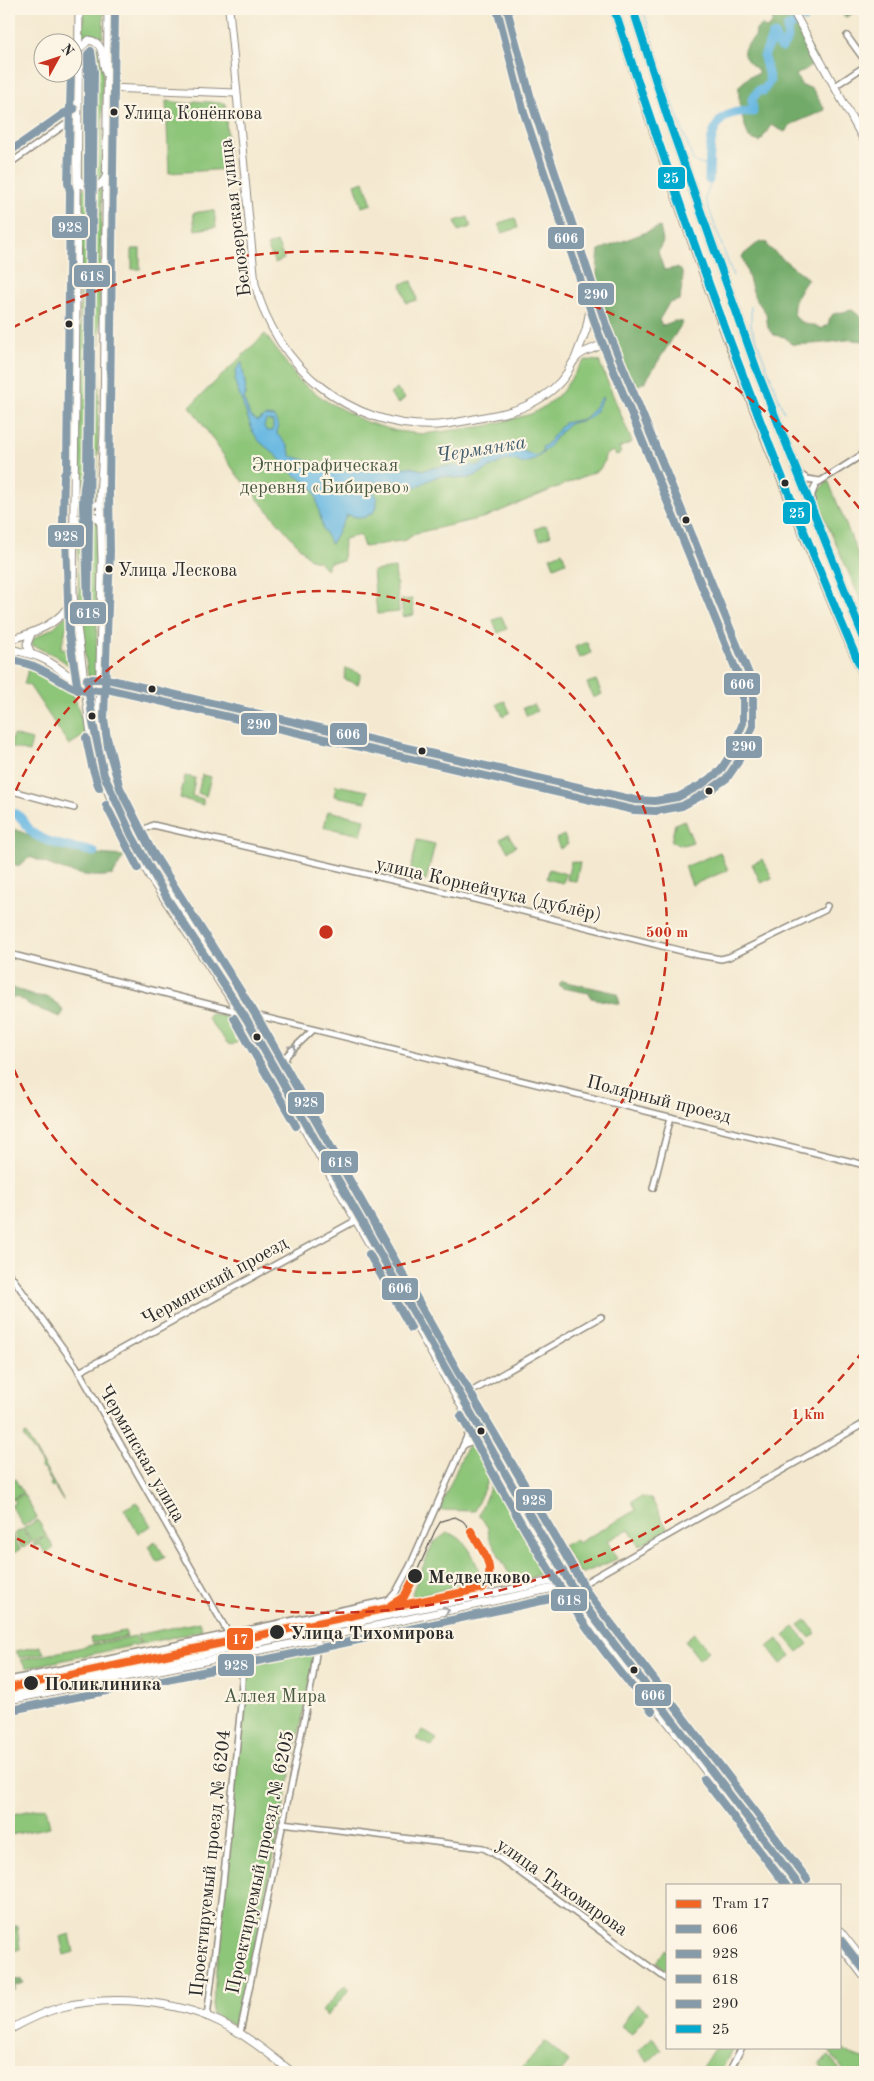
<svg xmlns="http://www.w3.org/2000/svg" width="874" height="2081" viewBox="0 0 874 2081" font-family="'Old Standard TT',serif">
  <style>
    .green { fill: #8dc579; stroke: #5c7852 }
    .forest { fill: #72aa69; stroke: #4e6a4a }
    .water { fill: #67b8e2; stroke: #497286; fill-rule: evenodd }
    .lines { fill: none; stroke-linecap: round; stroke-linejoin: round }
    .stream { stroke: #67b8e2; stroke-width: 1 }
    .river { stroke: #67b8e2; stroke-width: 9 }
    .street-casing { stroke: #908a7e; stroke-width: 8 }
    .secondary-casing { stroke: #908a7e; stroke-width: 9 }
    .highway-casing { stroke: #908a7e; stroke-width: 11 }
    .street { stroke: #fff; stroke-width: 5 }
    .secondary { stroke: #fff; stroke-width: 7 }
    .highway { stroke: #fff; stroke-width: 9 }
    .tram { stroke: #2b2b2b; stroke-width: 1 }
    .bus-1-casing { stroke: #fcf5e5; stroke-width: 11 }
    .bus-2-casing { stroke: #fcf5e5; stroke-width: 11 }
    .bus-3-casing { stroke: #fcf5e5; stroke-width: 11 }
    .bus-4-casing { stroke: #fcf5e5; stroke-width: 11 }
    .bus-5-casing { stroke: #fcf5e5; stroke-width: 11 }
    .bus-1 { stroke: #869baa; stroke-width: 8 }
    .bus-2 { stroke: #869baa; stroke-width: 8 }
    .bus-3 { stroke: #869baa; stroke-width: 8 }
    .bus-4 { stroke: #869baa; stroke-width: 8 }
    .bus-5 { stroke: #00a9ce; stroke-width: 8 }
    .tram-1-casing { stroke: #fcf5e5; stroke-width: 11 }
    .tram-1 { stroke: #f26522; stroke-width: 8 }
    .oneway { stroke: #a0a0a0 }
    .ring { fill: none; stroke: #c8321e; stroke-width: 2.5; stroke-dasharray: 9 6 }
    .bus-dot { fill: #2b2b2b; stroke: #fcf5e5; stroke-width: 2 }
    .labels { text-anchor: middle; stroke-width: 4.5; stroke-linejoin: round; paint-order: stroke }
    .bus-label { font-size: 18px; fill: #2b2b2b; stroke: #fcf5e5; text-anchor: start }
    .street-label { font-size: 19px; fill: #2b2b2b; stroke: #fcf5e5 }
    .park-label { font-size: 19px; fill: #485942; stroke: #fcf5e5 }
    .stop-label { font-size: 19px; font-weight: bold; fill: #2b2b2b; stroke: #fcf5e5; text-anchor: start }
    .water-label { font-size: 20px; font-style: italic; fill: #405c6b; stroke: #fcf5e5 }
    .centre { fill: #c8321e; stroke: #fcf5e5; stroke-width: 2.5 }
    .ring-label { font-size: 15px; text-anchor: middle; font-weight: bold; fill: #c8321e; stroke: #fcf5e5; stroke-width: 4.5; stroke-linejoin: round; paint-order: stroke }
    .line-badge { stroke: #fcf5e5; stroke-width: 2 }
    .badge-label { font-size: 14px; text-anchor: middle; font-weight: bold; fill: #fff }
  </style>
  <rect width="100%" height="100%" fill="#fcf5e5"/>
  <filter id="ink" filterUnits="userSpaceOnUse"><feTurbulence type="fractalNoise" baseFrequency=".02" numOctaves="2"/><feDisplacementMap in="SourceGraphic" scale="10" xChannelSelector="R" yChannelSelector="G"/><feConvolveMatrix kernelMatrix="1 2 1 2 8 2 1 2 1" color-interpolation-filters="sRGB"/></filter>
  <filter id="wash" filterUnits="userSpaceOnUse"><feTurbulence type="fractalNoise" baseFrequency=".0096" numOctaves="4" result="noise"/><feDisplacementMap in="SourceGraphic" scale="20" xChannelSelector="R" yChannelSelector="G"/><feGaussianBlur stdDeviation="1.12" result="paint"/><feColorMatrix in="noise" values="0 0 0 0 0 0 0 0 0 0 0 0 0 0 0 0 0 1.4 0 .05"/><feComposite in="paint" operator="in"/></filter>
  <g filter="url(#wash)">
    <rect width="100%" height="100%" fill="#f4e9d0"/>
    <!-- green -->
    <g class="green">
      <polygon points="83,9 104,9 103,38 92,34 83,37"/>
      <polygon points="91,43 98,45 103,71 102,179 93,184 87,182 82,176 83,51"/>
      <polygon points="166,101 192,104 194,101 225,103 229,169 169,173"/>
      <polygon points="364,181 372,204 362,207 355,184"/>
      <path d="M82 188 93 191 102 189 97 493C95 501 88 504 81 499L78 492Z"/>
      <polygon points="214,210 216,227 195,230 193,213"/>
      <polygon points="468,217 471,227 458,231 455,221"/>
      <polygon points="515,218 518,228 502,233 499,223"/>
      <polygon points="277,242 284,259 275,263 267,246"/>
      <rect x="132" y="249" width="8" height="20"/>
      <polygon points="412,281 417,300 406,303 401,284"/>
      <polygon points="265,334 299,381 328,402 366,422 396,431 423,434 486,426 531,414 547,405 562,392 581,364 586,360 599,361 632,442 619,448 621,453 616,455 613,451 605,455 604,462 599,470 486,517 416,533 406,540 364,547 360,535 344,539 343,561 330,562 326,569 319,561 310,559 237,475 190,406"/>
      <polygon points="397,389 405,398 398,404 390,394"/>
      <polygon points="828,480 865,572 865,610 816,499 817,493"/>
      <polygon points="91,517 99,524 96,675 88,676 80,617 77,523 79,519"/>
      <polygon points="546,525 551,535 540,540 535,529"/>
      <polygon points="562,552 566,562 554,567 550,557"/>
      <polygon points="395,568 399,612 377,614 373,571"/>
      <polygon points="412,599 414,615 403,617 401,600"/>
      <polygon points="68,614 69,618 61,648 74,651 76,670 56,656 32,645 33,639 54,627"/>
      <polygon points="502,617 507,629 498,633 493,620"/>
      <polygon points="587,642 591,653 579,658 575,647"/>
      <path d="M30 663C73 680 75 692 85 735L69 745 29 685 24 684Z"/>
      <polygon points="346,668 361,674 358,684 344,679"/>
      <polygon points="596,680 602,694 593,698 587,683"/>
      <polygon points="505,701 510,712 503,716 497,704"/>
      <polygon points="534,704 537,711 527,716 523,708"/>
      <polygon points="13,735 32,740 29,752 10,747"/>
      <polygon points="202,775 211,777 206,796 198,793"/>
      <polygon points="185,776 195,778 192,796 203,799 203,805 180,798"/>
      <polygon points="336,785 368,791 366,802 334,796"/>
      <polygon points="328,811 365,819 361,835 324,827"/>
      <polygon points="684,820 693,842 683,845 671,842 675,824"/>
      <polygon points="508,834 516,846 508,851 500,839"/>
      <polygon points="564,835 568,844 560,849 556,839"/>
      <polygon points="417,840 435,844 426,881 409,878"/>
      <polygon points="720,852 728,870 692,885 685,867"/>
      <polygon points="763,859 772,878 761,883 752,864"/>
      <polygon points="571,861 580,863 576,881 567,880"/>
      <polygon points="549,869 566,874 563,883 547,879"/>
      <polygon points="210,1013 231,1018 241,1038 239,1041 232,1045 228,1044 207,1018"/>
      <polygon points="26,1434 63,1500 63,1501 54,1486 52,1487 50,1484 52,1483 44,1469 42,1469 41,1467 42,1465 34,1451 31,1450 32,1449 23,1436"/>
      <polygon points="469,1445 473,1446 490,1475 474,1511 439,1510 466,1448"/>
      <polygon points="15,1479 23,1493 9,1501 9,1483"/>
      <path d="M493 1480 544 1571C535 1576 524 1584 513 1581L489 1537 488 1528 479 1514Z"/>
      <polygon points="24,1494 37,1518 23,1526 11,1505 15,1503 13,1500"/>
      <polygon points="641,1497 651,1498 668,1530 639,1546 629,1529 607,1541 617,1559 584,1573 579,1572 563,1546 575,1539 578,1543 636,1510 632,1501"/>
      <polygon points="137,1502 151,1526 138,1533 124,1509"/>
      <polygon points="38,1520 46,1535 32,1542 24,1528"/>
      <polygon points="23,1529 31,1543 22,1548 14,1534"/>
      <path d="M447 1533C464 1535 475 1557 479 1572L471 1582 415 1597 412 1595 413 1590 433 1543Z"/>
      <polygon points="12,1535 20,1549 9,1556 9,1537"/>
      <polygon points="47,1536 54,1548 45,1553 40,1544 35,1547 33,1544"/>
      <polygon points="155,1541 165,1557 157,1562 148,1546"/>
      <polygon points="806,1620 816,1633 810,1638 799,1625"/>
      <polygon points="200,1622 202,1631 141,1644 137,1635"/>
      <polygon points="794,1627 808,1644 798,1652 784,1635"/>
      <polygon points="125,1631 127,1636 92,1643 90,1638"/>
      <polygon points="694,1633 709,1651 699,1659 685,1641"/>
      <polygon points="135,1636 140,1644 26,1668 21,1660"/>
      <polygon points="778,1639 791,1657 781,1664 768,1647"/>
      <polygon points="40,1646 44,1653 20,1658 16,1651"/>
      <polygon points="312,1651 315,1653 315,1656 239,2023 234,2025 212,2014 246,1666"/>
      <polygon points="422,1730 437,1739 432,1747 417,1739"/>
      <polygon points="46,1807 50,1827 10,1835 9,1815"/>
      <polygon points="14,1926 17,1926 20,1949 9,1952 10,1934 15,1931"/>
      <polygon points="70,1934 74,1952 64,1955 60,1937"/>
      <polygon points="666,1950 668,1952 667,1971 657,1962"/>
      <polygon points="345,1985 350,1989 327,2016 322,2011"/>
      <polygon points="637,2004 648,2012 632,2034 621,2026"/>
      <polygon points="652,2038 662,2049 648,2062 638,2050"/>
      <polygon points="545,2041 569,2062 561,2072 519,2072"/>
      <polygon points="715,2047 733,2047 721,2072 699,2072"/>
      <polygon points="826,2047 840,2047 850,2055 863,2059 865,2058 865,2069 862,2072 845,2072"/>
      <polygon points="829,2056 840,2070 837,2072 826,2072 819,2064"/>
    </g>
    <!-- forest -->
    <g class="forest">
      <path d="M768 9H789L818 62 796 75 802 86 812 88 825 110 790 125 785 132 771 125 760 142 749 138C743 121 738 105 739 86L750 76 758 74V70C741 57 738 51 755 37L756 30 762 25 766 29 771 26 773 19Z"/>
      <polygon points="835,9 861,9 846,17"/>
      <polygon points="660,227 663,241 658,252 664,270 676,268 681,270 683,276 680,300 669,303 659,320 662,326 674,321 683,322 645,382 632,388 596,282 599,250"/>
      <path d="M760 241 767 243 768 247 808 279C799 291 782 316 806 324 812 326 816 324 821 329L829 324V320L833 314 852 310 865 320V341C859 341 852 339 846 340 827 343 810 345 791 344L785 337 774 335 768 328 766 313 755 298 742 256Z"/>
      <path d="M9 828C24 831 36 840 51 846 73 854 101 854 124 856L113 875C83 880 58 868 30 857L18 866 9 862Z"/>
      <polygon points="562,981 617,993 620,1004 591,998 589,993 562,988 559,984"/>
      <polygon points="9,987 37,996 49,997 62,1008 63,1013 60,1017 58,1016 33,1007 19,998 9,997"/>
      <polygon points="9,1979 22,1980 24,1983 15,1986 15,1990 10,1990 9,1995"/>
    </g>
    <!-- water -->
    <path class="water" d="M242 362C243 375 248 389 244 400L250 416 257 421 266 416 274 417 278 425 277 434 288 446 291 456 312 462 317 468 321 469 325 466 331 464 343 472 369 464 387 468 409 467 423 470 443 466H460L464 464 479 466 489 458 519 449 535 456 540 454 543 450 542 447 546 445 564 423 583 419 588 416 602 397 603 399C599 404 596 411 593 415 585 423 571 420 565 427 548 444 547 457 522 464 508 452 486 472 472 477 462 481 452 476 442 476 434 476 424 483 417 487 403 480 395 480 381 485L372 482 370 486 377 497V506L373 513 363 518 347 515 331 544 323 529 315 493 311 486 288 470 278 457 259 441 253 432 235 383 236 370ZM266 420 273 422V431H267L264 427Z"/>
    <g class="lines">
      <!-- stream -->
      <g class="stream">
        <polyline points="643,9 660,66 693,160 697,163 709,167"/>
        <polyline points="709,180 711,183 705,198 733,276"/>
        <polyline points="751,306 751,326 784,412"/>
      </g>
      <!-- river -->
      <g class="river">
        <polyline points="805,18 811,9"/>
        <path d="M709 180C710 146 707 107 753 112L752 99 759 90 763 91 770 81 764 57 772 36 775 35 777 44 782 48 788 38 787 28 793 25"/>
        <path d="M9 812C25 814 25 830 37 836 55 846 74 847 94 852"/>
      </g>
    </g>
  </g>
  <g filter="url(#ink)">
    <g class="lines">
      <!-- street casing -->
      <g class="street-casing">
        <g id="street">
          <polyline points="847,36 865,61"/>
          <polyline points="835,86 865,66"/>
          <polyline points="9,164 69,122 78,118"/>
          <polyline points="800,474 807,479 820,481"/>
          <polyline points="74,498 82,506 88,508 98,503 100,499"/>
          <polyline points="812,502 812,494 816,484 865,453"/>
          <polyline points="9,790 74,808"/>
          <polyline points="135,834 153,825 474,899 698,955 721,959 729,957 815,915 825,910 827,906"/>
          <polyline points="9,954 239,1012"/>
          <polyline points="247,1013 865,1165"/>
          <polyline points="282,1072 287,1055 313,1030"/>
          <polyline points="653,1188 671,1117"/>
          <polyline points="9,1273 76,1366 243,1659 241,1704 223,1884 207,2017"/>
          <polyline points="79,1372 364,1216"/>
          <polyline points="457,1400 601,1317"/>
          <path d="M463 1446C469 1441 472 1442 479 1443L483 1448"/>
          <polyline points="579,1586 865,1423"/>
          <polyline points="352,1609 356,1623"/>
          <polyline points="9,1680 389,1600 396,1592 410,1566 468,1434 470,1422"/>
          <polyline points="282,1823 483,1848 493,1853 668,1980"/>
          <polyline points="240,2033 313,1676 318,1638"/>
          <polyline points="729,2072 742,2047"/>
        </g>
      </g>
      <!-- secondary casing -->
      <g class="secondary-casing">
        <g id="secondary">
          <polyline points="79,9 73,596 91,734 102,776 116,812 150,877 228,995 553,1567 588,1619 794,1885"/>
          <polyline points="108,9 104,434 100,497 102,561 99,726 101,750 113,790 156,875 248,1013 466,1395 579,1586 632,1660 805,1885"/>
          <path d="M229 9 255 284C276 366 350 430 438 425 451 424 465 421 479 418 496 415 514 412 530 404 544 397 558 387 567 373 570 368 572 362 577 357 585 349 595 350 603 343"/>
          <polyline points="792,9 865,142"/>
          <path d="M78 50 89 40C107 43 100 62 107 75"/>
          <polyline points="108,88 236,93"/>
          <path d="M78 179C86 192 99 190 106 177"/>
          <polyline points="575,359 586,330 590,310"/>
          <path d="M73 524C82 514 91 510 100 522"/>
          <path d="M9 640C33 633 62 624 72 599"/>
          <path d="M9 648C19 652 29 653 39 657 65 667 70 688 102 680"/>
          <polyline points="31,654 27,644 31,634"/>
          <polyline points="100,678 635,800 655,801 678,797 701,785 720,771 729,757 743,723 743,687 688,549 598,332 524,113 497,9"/>
          <polyline points="9,1695 561,1579 578,1586"/>
          <polyline points="9,1700 281,1646 554,1588 569,1588"/>
          <polyline points="840,1931 865,1963"/>
          <polyline points="840,1945 865,1978"/>
          <path d="M9 2030C25 2021 43 2012 62 2007 109 1995 175 2000 220 2022 246 2035 269 2054 292 2072"/>
        </g>
      </g>
      <!-- highway casing -->
      <g class="highway-casing">
        <g id="highway">
          <path d="M614 9C687 236 769 460 865 678"/>
          <polyline points="633,9 667,116 758,373 865,641"/>
        </g>
      </g>
      <!-- street -->
      <use href="#street" class="street"/>
      <!-- secondary -->
      <use href="#secondary" class="secondary"/>
      <!-- highway -->
      <use href="#highway" class="highway"/>
      <!-- tram -->
      <polyline class="tram" points="415,1576 435,1531 441,1521 455,1517 463,1521 471,1531"/>
      <!-- bus-1 casing -->
      <g class="bus-1-casing">
        <g id="bus-1">
          <polyline points="497,9 524,113 598,332 743,687 743,723 729,757 720,771 701,785 678,797 655,801 635,800 107,679 87,679 93,723 104,775 132,836 167,898 247,1020 513,1487 579,1598 799,1885"/>
          <polyline points="840,1939 865,1971"/>
        </g>
      </g>
      <!-- bus-2 casing -->
      <g class="bus-2-casing">
        <g id="bus-2">
          <polyline points="71,72 68,183 70,191 67,468 64,475 63,524 66,535 69,634 78,690"/>
          <path d="M11 1710 283 1656 555 1598C567 1597 587 1599 582 1582L458 1372 259 1020 150 848 120 788 108 747 104 718 110 551 109 492 115 9"/>
        </g>
      </g>
      <!-- bus-3 casing -->
      <g class="bus-3-casing">
        <g id="bus-3">
          <path d="M91 51 94 71 88 614 86 532C81 512 83 489 87 470L90 189 88 181V54Z"/>
          <polyline points="9,152 63,114 74,109"/>
          <polyline points="106,734 118,781"/>
          <polyline points="86,738 92,766 99,788"/>
          <polyline points="124,797 155,858"/>
          <polyline points="106,805 138,868"/>
          <polyline points="251,1007 428,1318"/>
          <polyline points="234,1018 296,1126"/>
          <polyline points="369,1254 411,1328"/>
          <polyline points="478,1406 587,1592 807,1879"/>
          <path d="M461 1416C496 1478 530 1542 570 1602 594 1641 624 1676 652 1711"/>
          <polyline points="704,1779 786,1885"/>
        </g>
      </g>
      <!-- bus-4 casing -->
      <g class="bus-4-casing">
        <path id="bus-4" d="M9 659C20 662 32 664 42 670 70 684 72 696 107 689L634 810 656 811 682 806 706 793 727 778 738 762 753 726V684L607 328 534 110 507 9"/>
      </g>
      <!-- bus-5 casing -->
      <g class="bus-5-casing">
        <g id="bus-5">
          <path d="M614 9C688 236 771 459 865 678"/>
          <polyline points="633,9 667,116 758,373 865,641"/>
        </g>
      </g>
      <!-- bus-1 -->
      <use href="#bus-1" class="bus-1"/>
      <!-- bus-2 -->
      <use href="#bus-2" class="bus-2"/>
      <!-- bus-3 -->
      <use href="#bus-3" class="bus-3"/>
      <!-- bus-4 -->
      <use href="#bus-4" class="bus-4"/>
      <!-- bus-5 -->
      <use href="#bus-5" class="bus-5"/>
      <!-- tram-1 casing -->
      <g class="tram-1-casing">
        <g id="tram-1">
          <polyline points="391,1605 404,1597 415,1576"/>
          <path d="M9 1688 483 1588C499 1569 481 1549 471 1531"/>
        </g>
      </g>
      <!-- tram-1 -->
      <use href="#tram-1" class="tram-1"/>
    </g>
    <!-- one-way arrows -->
    <defs><path id="oneway-chevron" d="M-2-3.5L2.5 0L-2 3.5" fill="none" stroke-width="1.6" stroke-linecap="round" stroke-linejoin="round" transform="scale(1.25)"/></defs>
    <g class="oneway">
      <use href="#oneway-chevron" transform="translate(293 1048) rotate(-46)"/>
      <use href="#oneway-chevron" transform="translate(446 1611) rotate(-12)"/>
    </g>
  </g>
  <!-- distance rings -->
  <g class="ring">
    <path d="M10 804A341 341 0 1 1 10 1060"/>
    <path d="M863 1351A681 681 0 0 1 12 1536M12 328A681 681 0 0 1 863 513"/>
  </g>
  <!-- markers -->
  <g class="bus-dot">
    <circle cx="114" cy="112" r="4.5"/>
    <circle cx="69" cy="324" r="4.5"/>
    <circle cx="785" cy="483" r="4.5"/>
    <circle cx="686" cy="520" r="4.5"/>
    <circle cx="109" cy="569" r="4.5"/>
    <circle cx="152" cy="689" r="4.5"/>
    <circle cx="92" cy="716" r="4.5"/>
    <circle cx="422" cy="751" r="4.5"/>
    <circle cx="709" cy="791" r="4.5"/>
    <circle cx="257" cy="1037" r="4.5"/>
    <circle cx="481" cy="1431" r="4.5"/>
    <circle cx="415" cy="1576" r="8"/>
    <circle cx="277" cy="1632" r="8"/>
    <circle cx="634" cy="1670" r="4.5"/>
    <circle cx="31" cy="1683" r="8"/>
  </g>
  <g class="labels">
    <!-- bus labels -->
    <g class="bus-label">
      <text x="123" y="119">Улица Конёнкова</text>
      <text x="118" y="576">Улица Лескова</text>
    </g>
    <!-- street labels -->
    <g class="street-label">
      <text transform="translate(234 218) rotate(-97)" y="7">Белозерская улица</text>
      <text transform="translate(489 888) rotate(13)" y="7">улица Корнейчука (дублёр)</text>
      <text transform="translate(659 1098) rotate(14)" y="7">Полярный проезд</text>
      <text transform="translate(214 1280) rotate(-29)" y="7">Чермянский проезд</text>
      <text transform="translate(143 1453) rotate(60)" y="7">Чермянская улица</text>
      <text transform="translate(259 1862) rotate(-78)" y="7">Проектируемый проезд № 6205</text>
      <text transform="translate(209 1863) rotate(-84)" y="7">Проектируемый проезд № 6204</text>
      <text transform="translate(563 1886) rotate(35)" y="7">улица Тихомирова</text>
    </g>
    <!-- park labels -->
    <g class="park-label">
      <text x="325" y="471">Этнографическая<tspan x="325" dy="22">деревня «Бибирево»</tspan></text>
      <text x="275" y="1702">Аллея Мира</text>
    </g>
    <!-- stop labels -->
    <g class="stop-label">
      <text x="428" y="1583">Медведково</text>
      <text x="290" y="1639">Улица Тихомирова</text>
      <text x="44" y="1690">Поликлиника</text>
    </g>
    <!-- water labels -->
    <g class="water-label">
      <text transform="translate(481 448) rotate(-9)" y="7">Чермянка</text>
    </g>
  </g>
  <circle cx="326" cy="932" r="8" class="centre"/>
  <g class="ring-label">
    <text x="667" y="937">500 m</text>
    <text x="808" y="1419">1 km</text>
  </g>
  <g class="line-badge">
    <rect x="657" y="166" width="29" height="24" rx="5" fill="#00a9ce"/>
    <rect x="51" y="215" width="38" height="24" rx="5" fill="#869baa"/>
    <rect x="547" y="226" width="38" height="24" rx="5" fill="#869baa"/>
    <rect x="73" y="264" width="38" height="24" rx="5" fill="#869baa"/>
    <rect x="577" y="282" width="38" height="24" rx="5" fill="#869baa"/>
    <rect x="782" y="501" width="29" height="24" rx="5" fill="#00a9ce"/>
    <rect x="47" y="524" width="38" height="24" rx="5" fill="#869baa"/>
    <rect x="69" y="601" width="38" height="24" rx="5" fill="#869baa"/>
    <rect x="723" y="672" width="38" height="24" rx="5" fill="#869baa"/>
    <rect x="240" y="712" width="38" height="24" rx="5" fill="#869baa"/>
    <rect x="329" y="722" width="39" height="24" rx="5" fill="#869baa"/>
    <rect x="725" y="735" width="38" height="24" rx="5" fill="#869baa"/>
    <rect x="287" y="1091" width="38" height="24" rx="5" fill="#869baa"/>
    <rect x="320" y="1150" width="39" height="24" rx="5" fill="#869baa"/>
    <rect x="381" y="1277" width="38" height="24" rx="5" fill="#869baa"/>
    <rect x="515" y="1488" width="38" height="24" rx="5" fill="#869baa"/>
    <rect x="550" y="1588" width="38" height="24" rx="5" fill="#869baa"/>
    <rect x="226" y="1627" width="28" height="24" rx="5" fill="#f26522"/>
    <rect x="217" y="1653" width="38" height="24" rx="5" fill="#869baa"/>
    <rect x="634" y="1683" width="38" height="24" rx="5" fill="#869baa"/>
  </g>
  <g class="badge-label">
    <text x="671" y="183">25</text>
    <text x="70" y="232">928</text>
    <text x="566" y="243">606</text>
    <text x="92" y="281">618</text>
    <text x="596" y="299">290</text>
    <text x="797" y="518">25</text>
    <text x="66" y="541">928</text>
    <text x="88" y="618">618</text>
    <text x="742" y="689">606</text>
    <text x="259" y="729">290</text>
    <text x="348" y="739">606</text>
    <text x="744" y="751">290</text>
    <text x="306" y="1107">928</text>
    <text x="340" y="1167">618</text>
    <text x="400" y="1293">606</text>
    <text x="534" y="1505">928</text>
    <text x="569" y="1605">618</text>
    <text x="240" y="1644">17</text>
    <text x="236" y="1670">928</text>
    <text x="653" y="1700">606</text>
  </g>
  <!-- margin -->
  <rect width="874" height="2081" fill="none" stroke="#fcf5e5" stroke-width="30"/>
  <!-- legend -->
  <rect x="666" y="1884" width="175" height="165" fill="#fcf5e5" stroke="#a8a49b"/>
  <rect x="676" y="1900" width="25" height="8" fill="#f26522" stroke="#a8a49b"/>
  <text x="712" y="1908" font-size="15" fill="#2b2b2b">Tram 17</text>
  <rect x="676" y="1925" width="25" height="8" fill="#869baa" stroke="#a8a49b"/>
  <text x="712" y="1934" font-size="15" fill="#2b2b2b">606</text>
  <rect x="676" y="1950" width="25" height="8" fill="#869baa" stroke="#a8a49b"/>
  <text x="712" y="1958" font-size="15" fill="#2b2b2b">928</text>
  <rect x="676" y="1975" width="25" height="8" fill="#869baa" stroke="#a8a49b"/>
  <text x="712" y="1984" font-size="15" fill="#2b2b2b">618</text>
  <rect x="676" y="2000" width="25" height="8" fill="#869baa" stroke="#a8a49b"/>
  <text x="712" y="2008" font-size="15" fill="#2b2b2b">290</text>
  <rect x="676" y="2025" width="25" height="8" fill="#00a9ce" stroke="#a8a49b"/>
  <text x="712" y="2034" font-size="15" fill="#2b2b2b">25</text>
  <!-- north arrow -->
  <g transform="translate(58 58) rotate(50)"><circle r="24" fill="#fcf5e5" stroke="#a8a49b"/>
  <path d="M0-4L9 19L0 12L-9 19Z" fill="#c8321e"/>
  <text y="-8" font-size="14" font-weight="bold" text-anchor="middle" fill="#2b2b2b">N</text>
  </g>
</svg>
